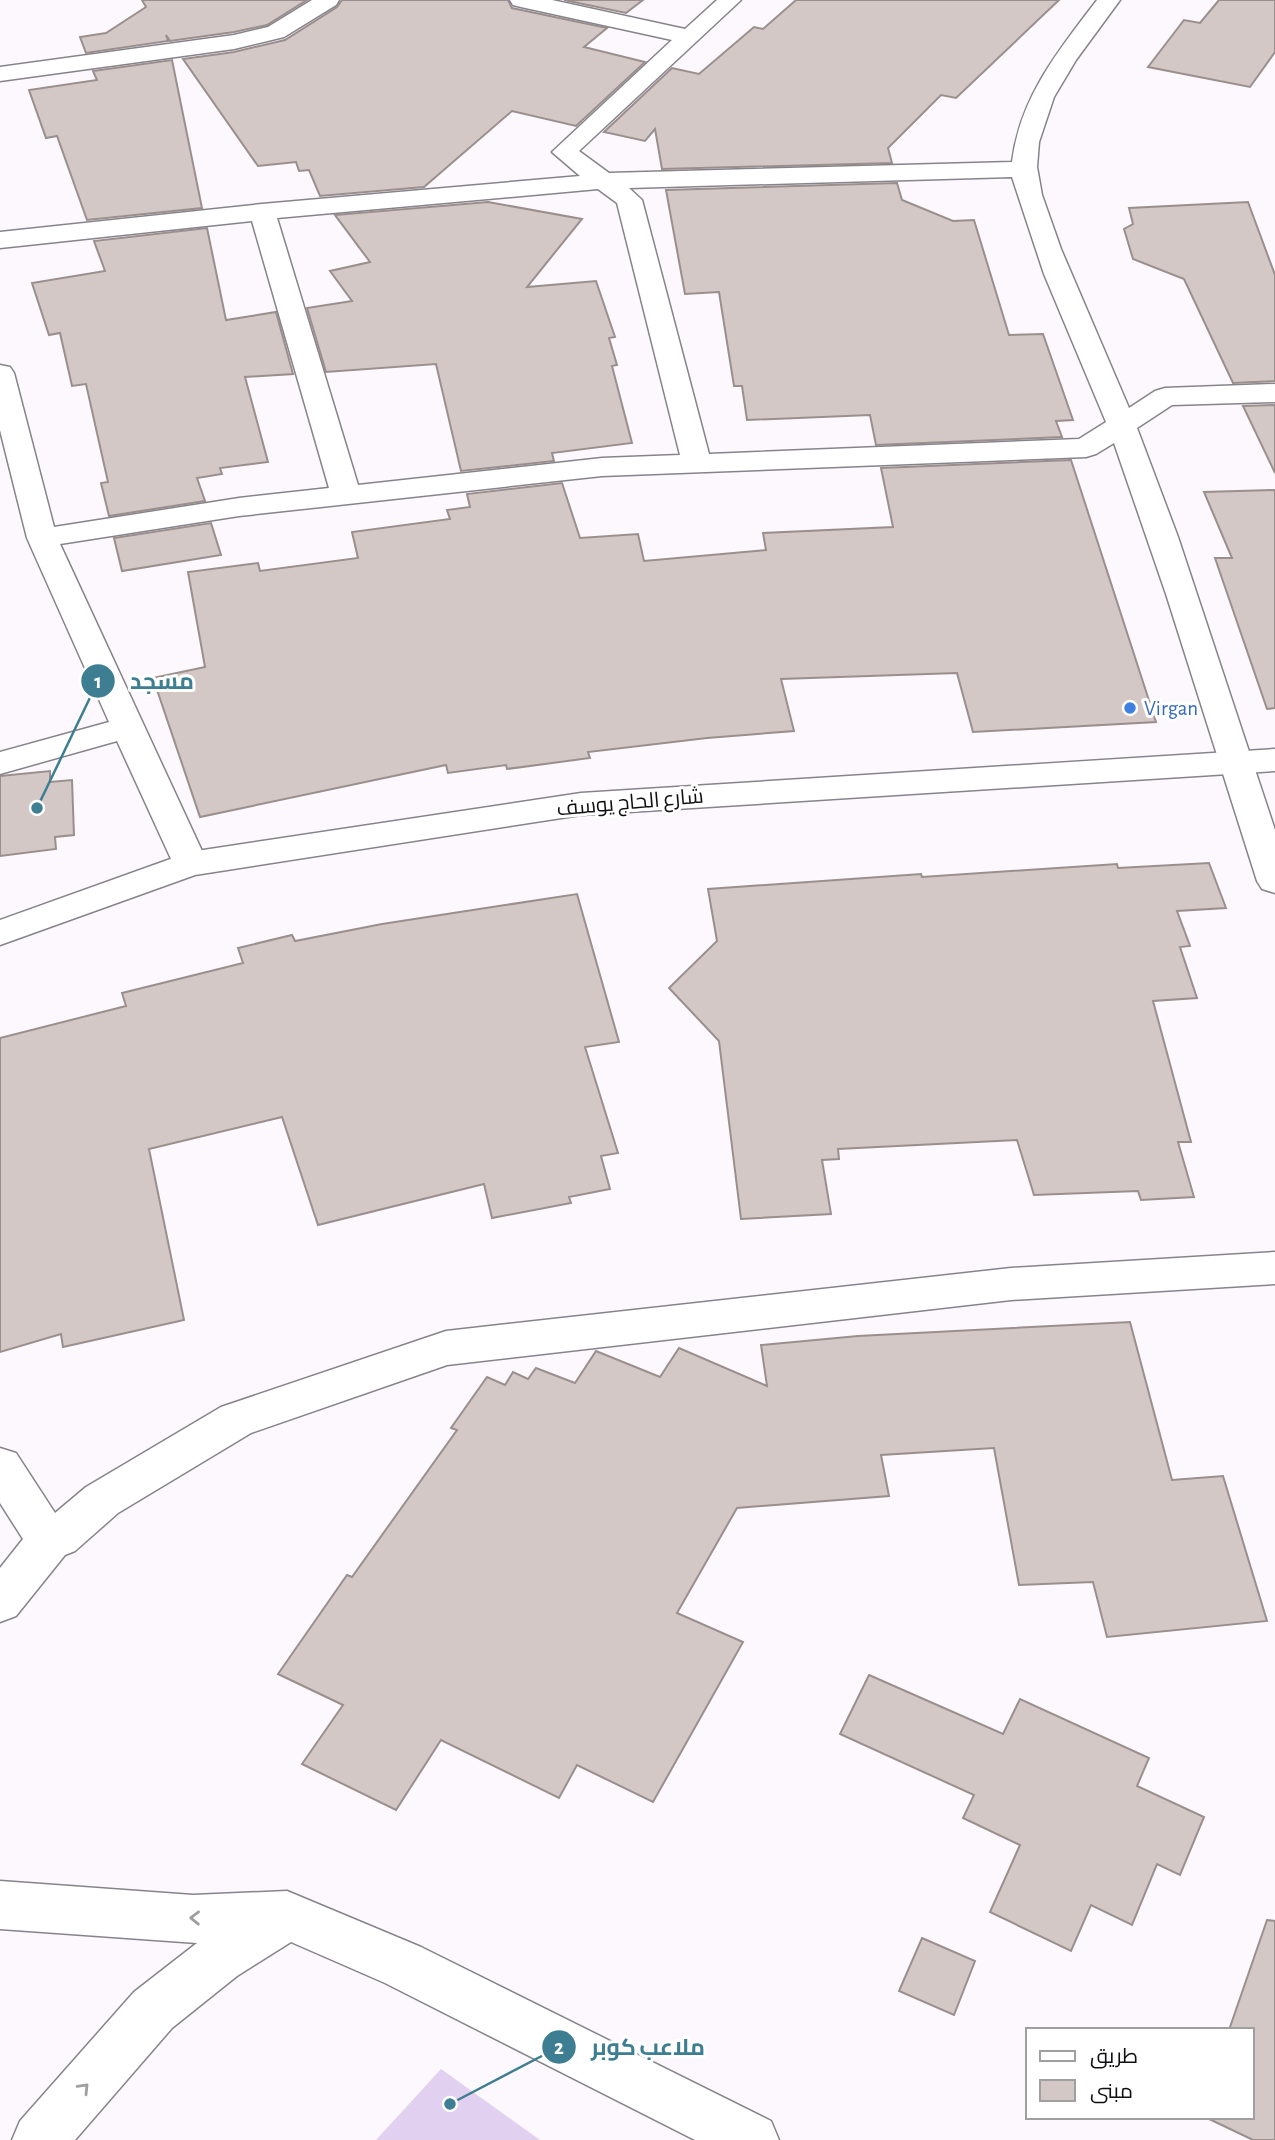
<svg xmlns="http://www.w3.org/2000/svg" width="1275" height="2140" viewBox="0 0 1275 2140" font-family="'Alegreya Sans',Cairo,sans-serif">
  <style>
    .green { fill: #e2d0f0 }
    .building { fill: #d3c8c5; stroke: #9a8f8d; stroke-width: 2 }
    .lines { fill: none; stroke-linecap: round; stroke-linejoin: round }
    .minor-casing { stroke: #87838b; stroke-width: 3 }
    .major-casing { stroke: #87838b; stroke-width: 3 }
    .minor { fill: #fff; fill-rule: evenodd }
    .major { fill: #fff; fill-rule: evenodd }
    .oneway { stroke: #a09fa0 }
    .shop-dot { fill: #3f7fe0; stroke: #fff; stroke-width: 2.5 }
    .labels { text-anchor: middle; stroke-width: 6; stroke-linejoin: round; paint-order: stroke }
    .shop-label { font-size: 21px; fill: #366cbe; stroke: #fff; text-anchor: start }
    .street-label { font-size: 21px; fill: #110f12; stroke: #fff }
    .leader { fill: none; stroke: #3e7e92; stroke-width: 2.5 }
    .callout-dot { fill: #3e7e92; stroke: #fff; stroke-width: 2.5 }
    .mark-label { font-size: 21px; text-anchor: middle; font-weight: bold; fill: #fff }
    .callout-label { font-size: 23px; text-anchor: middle; font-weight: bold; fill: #3e7e92; stroke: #fff; stroke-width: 6; stroke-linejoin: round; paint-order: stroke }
  </style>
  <rect width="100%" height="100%" fill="#fcf8fe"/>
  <!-- green -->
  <polygon class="green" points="441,2069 540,2140 376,2140"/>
  <!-- building -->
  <g class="building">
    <polygon points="142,0 307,0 267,25 234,32 170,41 166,35 168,41 86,53 80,37 106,33 146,7"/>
    <polygon points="342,0 508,0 512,8 607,28 584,47 645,62 576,126 512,111 424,187 320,196 309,170 299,171 296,162 258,166 183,59 234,52 285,40 337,7"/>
    <polygon points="564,0 643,0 626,13"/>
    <polygon points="796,0 1059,0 956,98 941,95 888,148 892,163 662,169 655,129 645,141 604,132 672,68 699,74 754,27 763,29"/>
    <polygon points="1219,0 1275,0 1275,52 1250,87 1148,67 1184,20 1200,23"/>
    <polygon points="172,60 202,208 87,220 57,136 46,138 29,90 97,80 93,71"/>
    <polygon points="897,183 902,200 953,221 974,220 1009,335 1043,334 1073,420 1056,421 1062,437 876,445 870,415 747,420 742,386 734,386 719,292 685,294 666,190"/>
    <polygon points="488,202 582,219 527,287 596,281 615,337 609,338 617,365 612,366 632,443 552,453 554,461 461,471 436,364 326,372 307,308 352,301 330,271 370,262 335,215"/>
    <polygon points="1248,202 1275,275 1275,381 1233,383 1184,279 1133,259 1124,229 1133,224 1129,208"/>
    <polygon points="207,228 226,320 276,312 293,374 245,377 268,462 220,468 222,474 197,478 205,501 109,516 101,483 108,482 86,384 72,386 60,333 49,335 32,283 105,271 94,241"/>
    <polygon points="1275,405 1275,473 1243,406"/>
    <polygon points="1071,460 1156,722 973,732 957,673 781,679 794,731 707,738 588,752 590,758 507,769 506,765 448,773 446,765 200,817 153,678 205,667 188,572 258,563 260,571 358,558 352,532 450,519 447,510 470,507 467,494 562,483 580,538 638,534 644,561 766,550 763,533 893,527 881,468"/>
    <polygon points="1275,490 1275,708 1267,709 1215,558 1232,558 1204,492"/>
    <polygon points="211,523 221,555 122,571 114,538"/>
    <polygon points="50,771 50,782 72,780 74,835 55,837 56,849 0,856 0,776"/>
    <polygon points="1209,863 1226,908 1177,911 1190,946 1180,947 1197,998 1153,1001 1191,1142 1178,1142 1194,1197 1141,1200 1138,1191 1034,1195 1017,1140 838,1149 839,1159 822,1160 831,1214 741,1219 719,1041 669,988 717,941 708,889 921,874 922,877 1117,864 1118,868"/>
    <polygon points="577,894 619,1042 585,1047 618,1153 601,1156 610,1189 569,1197 571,1203 492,1218 484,1184 318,1225 282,1117 149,1149 184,1320 63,1347 61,1334 0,1352 0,1038 126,1006 122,993 243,963 238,948 292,935 295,941 382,924"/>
    <polygon points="1130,1322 1172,1480 1223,1476 1267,1621 1107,1637 1093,1582 1019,1585 994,1448 881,1455 889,1496 737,1508 677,1613 743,1642 653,1802 577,1765 559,1798 441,1740 396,1810 302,1764 343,1705 278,1674 347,1575 352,1577 457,1430 451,1428 487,1377 505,1385 513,1372 528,1379 536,1368 575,1383 596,1351 660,1377 679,1348 767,1386 761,1345 858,1336"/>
    <polygon points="869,1675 1003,1734 1020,1699 1149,1758 1137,1786 1204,1817 1180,1875 1157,1864 1132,1925 1091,1905 1071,1951 990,1912 1020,1845 963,1818 974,1795 840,1734"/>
    <polygon points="1267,1920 1275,1921 1275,2140 1253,2140 1205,2117 1252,2117 1252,2030 1229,2030"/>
    <polygon points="922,1938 975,1961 954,2015 899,1991"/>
  </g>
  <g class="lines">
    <!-- minor casing -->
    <g class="minor-casing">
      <g id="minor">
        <polygon points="312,0 339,0 336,5 284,37 234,49 0,81 0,67 234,35 268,27"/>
        <path d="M510 0H552L685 29 717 0H741L579 151 609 173 1012 162C1020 97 1059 50 1097 0H1120L1076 60 1054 97 1039 142 1037 167 1042 195 1061 249 1129 408 1155 391 1165 388 1275 384V402L1172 405 1137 428 1178 537 1275 830V893L1262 889 1257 881 1166 594 1114 443 1096 454 1086 457 602 476 239 516 60 544 208 864 203 872 190 876 177 872 117 741 0 774V752L109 722 27 538 0 430V365L10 367 14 373 54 527 239 498 329 488 252 221 0 248V232L262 204 580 176 552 152 672 40 521 7 513 5ZM1012 177 1044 274 1106 422 1079 439 709 454 642 200 629 188ZM598 189 617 203 680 455 602 458 358 485 277 218Z"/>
        <polygon points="1275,1252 1275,1284 1011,1300 447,1365 251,1433 118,1513 75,1551 65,1555 16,1616 0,1622 0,1568 23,1539 0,1503 0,1448 16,1453 55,1513 86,1487 221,1407 446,1331 1011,1268"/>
        <polygon points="0,1881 193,1895 287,1891 421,1947 771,2121 779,2140 695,2140 385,1983 291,1942 237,1976 172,2028 75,2140 12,2140 20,2121 134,1992 197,1943 0,1929"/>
      </g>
    </g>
    <!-- major casing -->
    <g class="major-casing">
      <polygon id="major" points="1275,749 1275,771 581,815 195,875 0,945 0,920 190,852 581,793"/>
    </g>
    <!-- minor -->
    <use href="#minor" class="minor"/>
    <!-- major -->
    <use href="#major" class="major"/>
  </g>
  <!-- one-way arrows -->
  <defs><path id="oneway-chevron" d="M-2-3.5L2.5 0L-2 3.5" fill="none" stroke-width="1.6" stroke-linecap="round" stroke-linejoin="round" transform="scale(1.75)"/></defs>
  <g class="oneway">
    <use href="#oneway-chevron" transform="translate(195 1918) rotate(-179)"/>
    <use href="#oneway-chevron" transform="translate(84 2088) rotate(-46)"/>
  </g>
  <!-- markers -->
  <circle class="shop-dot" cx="1130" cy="708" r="7"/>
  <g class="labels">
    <!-- shop labels -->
    <g class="shop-label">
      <text x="1144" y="715">Virgan</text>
    </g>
    <!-- street labels -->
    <g class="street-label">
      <text transform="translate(630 802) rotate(-5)" y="7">شارع الحاج يوسف</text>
    </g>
  </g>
  <!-- callouts -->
  <path class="leader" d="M37 808L98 681M450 2104L559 2047"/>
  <g class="callout-dot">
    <circle cx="37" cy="808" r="7"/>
    <circle cx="450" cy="2104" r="7"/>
    <circle cx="98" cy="681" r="18"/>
    <circle cx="559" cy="2047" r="18"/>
  </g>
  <g class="mark-label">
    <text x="98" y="688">1</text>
    <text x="559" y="2054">2</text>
  </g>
  <g class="callout-label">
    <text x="162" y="689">مسجد</text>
    <text x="648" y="2055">ملاعب كوبر</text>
  </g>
  <!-- legend -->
  <rect x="1026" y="2028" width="228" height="91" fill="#ffffff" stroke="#a09fa0" stroke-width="2"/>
  <rect x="1040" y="2051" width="35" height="10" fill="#ffffff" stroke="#a09fa0" stroke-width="2"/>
  <text x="1090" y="2063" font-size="21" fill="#110f12">طريق</text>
  <rect x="1040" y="2080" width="35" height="21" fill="#d3c8c5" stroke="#a09fa0" stroke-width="2"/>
  <text x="1090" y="2098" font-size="21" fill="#110f12">مبنى</text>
</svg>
